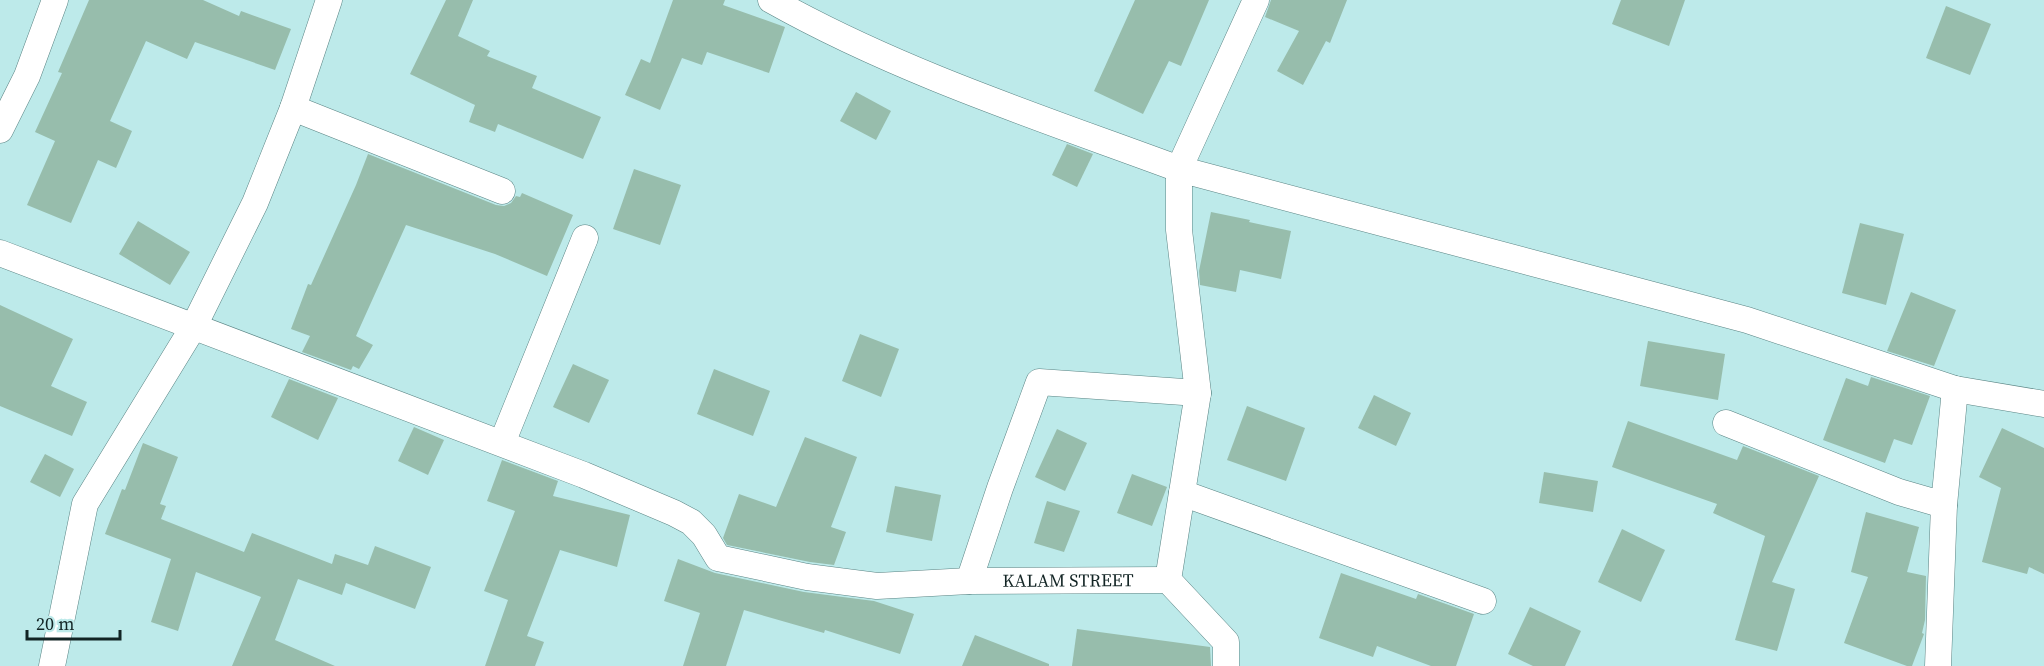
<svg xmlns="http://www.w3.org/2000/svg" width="2044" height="666" viewBox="0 0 2044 666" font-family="'Source Serif 4',serif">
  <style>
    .building { fill: #97bdac }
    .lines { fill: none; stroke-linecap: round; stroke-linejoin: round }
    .minor-casing { stroke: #5a8484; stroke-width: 27 }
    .minor { stroke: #fff; stroke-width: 26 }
    .labels { text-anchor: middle; stroke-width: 4.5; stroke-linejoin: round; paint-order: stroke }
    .street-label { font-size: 18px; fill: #122424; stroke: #bdeaea }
  </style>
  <rect width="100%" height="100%" fill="#bdeaea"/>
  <!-- building -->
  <g class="building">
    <polygon points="89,0 203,0 239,16 241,11 291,29 275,70 195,42 187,59 146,41 110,121 132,131 116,168 98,160 71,223 27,205 55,141 35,132 62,73 58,72"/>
    <polygon points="446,0 473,0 458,36 490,51 487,56 537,76 532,88 601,117 583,159 498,124 495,132 469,122 475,105 410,74"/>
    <polygon points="673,0 725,0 723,5 785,27 769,73 707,52 702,65 682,58 660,110 625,95 641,59 650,63"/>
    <polygon points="1135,0 1209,0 1181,66 1169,61 1143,114 1094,91"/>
    <polygon points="1271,0 1347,0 1330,43 1326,41 1303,85 1277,71 1299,31 1265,17"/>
    <polygon points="1621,0 1685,0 1669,46 1612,24"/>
    <polygon points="1946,6 1991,24 1970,75 1926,58"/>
    <polygon points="856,92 891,111 876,140 840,121"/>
    <polygon points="1067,144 1093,154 1077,187 1052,175"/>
    <polygon points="368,154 496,205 504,206 511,203 516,196 520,197 522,193 573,215 547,276 495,254 406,225 356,336 373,345 359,369 353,366 351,370 302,352 310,336 291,329 308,284 311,285 356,185"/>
    <polygon points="634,169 681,185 660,245 613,229"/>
    <polygon points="1211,212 1250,220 1249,222 1291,231 1281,279 1240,270 1236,292 1200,285 1199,271"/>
    <polygon points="138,221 190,252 170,285 119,254"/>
    <polygon points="1860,223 1904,234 1886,305 1842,293"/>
    <polygon points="1911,292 1956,310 1934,366 1887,351"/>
    <polygon points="0,305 73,339 51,386 87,402 72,436 0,406"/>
    <polygon points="860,334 899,349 881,397 842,381"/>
    <polygon points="1648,341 1725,354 1718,400 1640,386"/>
    <polygon points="573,364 609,380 589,423 553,407"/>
    <polygon points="714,369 770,391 753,436 697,414"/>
    <polygon points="1871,377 1930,396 1912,445 1894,439 1885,463 1823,440 1846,378 1868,386"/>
    <polygon points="289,379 338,398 318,440 271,417"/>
    <polygon points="1374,395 1411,413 1396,446 1358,428"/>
    <polygon points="1247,406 1305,428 1286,481 1227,460"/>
    <polygon points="1628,421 1737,460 1743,446 1819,476 1772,582 1795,589 1777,651 1735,640 1765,536 1713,513 1717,504 1612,467"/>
    <polygon points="414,427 444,440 428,475 398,461"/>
    <polygon points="2002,428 2044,448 2044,574 2029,567 2027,574 1982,562 2001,488 1979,477"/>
    <polygon points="1057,429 1087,443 1065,491 1035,477"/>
    <polygon points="805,437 857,457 831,527 846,532 834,565 810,562 727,545 723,538 739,494 776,507"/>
    <polygon points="143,443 178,457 160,504 166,506 161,519 244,552 252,533 332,564 335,554 368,565 375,546 431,567 415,609 346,583 342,595 298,579 275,640 335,666 232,666 261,597 196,572 178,631 151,622 171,559 105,534 122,489 125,490"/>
    <polygon points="45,454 74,469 60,497 30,482"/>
    <polygon points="502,460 558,481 553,496 630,515 617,567 560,550 527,636 544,642 535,666 485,666 508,600 484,591 515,511 487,501"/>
    <polygon points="1544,472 1598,481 1593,512 1539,503"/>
    <polygon points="1132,474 1167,487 1152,526 1117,513"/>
    <polygon points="895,486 941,495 932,541 886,532"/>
    <polygon points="1047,501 1080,511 1064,552 1034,543"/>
    <polygon points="1866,512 1919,527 1907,572 1926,576 1925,620 1922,633 1924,634 1912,666 1907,666 1844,643 1868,577 1851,572"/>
    <polygon points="1622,529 1665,550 1641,602 1598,582"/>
    <polygon points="678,559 715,573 804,592 874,601 914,614 900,654 825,630 824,633 744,610 726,666 683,666 700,613 664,601"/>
    <polygon points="1341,573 1416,599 1418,594 1474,614 1456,666 1431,666 1377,646 1373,657 1319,638"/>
    <polygon points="1530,607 1581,631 1565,666 1533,666 1508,654"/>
    <polygon points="1077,629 1210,647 1211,666 1072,666"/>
    <polygon points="975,635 1049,664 1049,666 962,666"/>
  </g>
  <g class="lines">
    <!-- minor casing -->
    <g class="minor-casing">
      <g id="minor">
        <path d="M771 0C899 72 1041 118 1179 169L1256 0"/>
        <polyline points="293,108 502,191"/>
        <polyline points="0,130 27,76 55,0"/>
        <polyline points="0,253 584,475 674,513 691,522 704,535 718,558 807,577 877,586 969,581 1000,488 1039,382 1198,393"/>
        <polyline points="1726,423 1899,492 1944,505 1955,389"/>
        <polyline points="502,443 585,238"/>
        <polyline points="1182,493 1483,601"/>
        <path id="s1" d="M969 581 1168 580"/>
        <polyline points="52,666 85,504 194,326 255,203 293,108 329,0"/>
        <polyline points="1226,666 1226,642 1168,580 1198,393 1179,230 1179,169 1747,320 1955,389 2044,404"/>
        <polyline points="1938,666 1944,505"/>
      </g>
    </g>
    <!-- minor -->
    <use href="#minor" class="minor"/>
  </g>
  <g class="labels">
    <!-- street labels -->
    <g class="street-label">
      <text dy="6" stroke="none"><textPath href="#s1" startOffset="99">KALAM STREET</textPath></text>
    </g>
  </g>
  <!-- scale -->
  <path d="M27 630v9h93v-9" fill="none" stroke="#122424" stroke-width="3"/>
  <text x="36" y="630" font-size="18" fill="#122424" stroke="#bdeaea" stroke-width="4.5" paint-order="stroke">20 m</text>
</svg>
